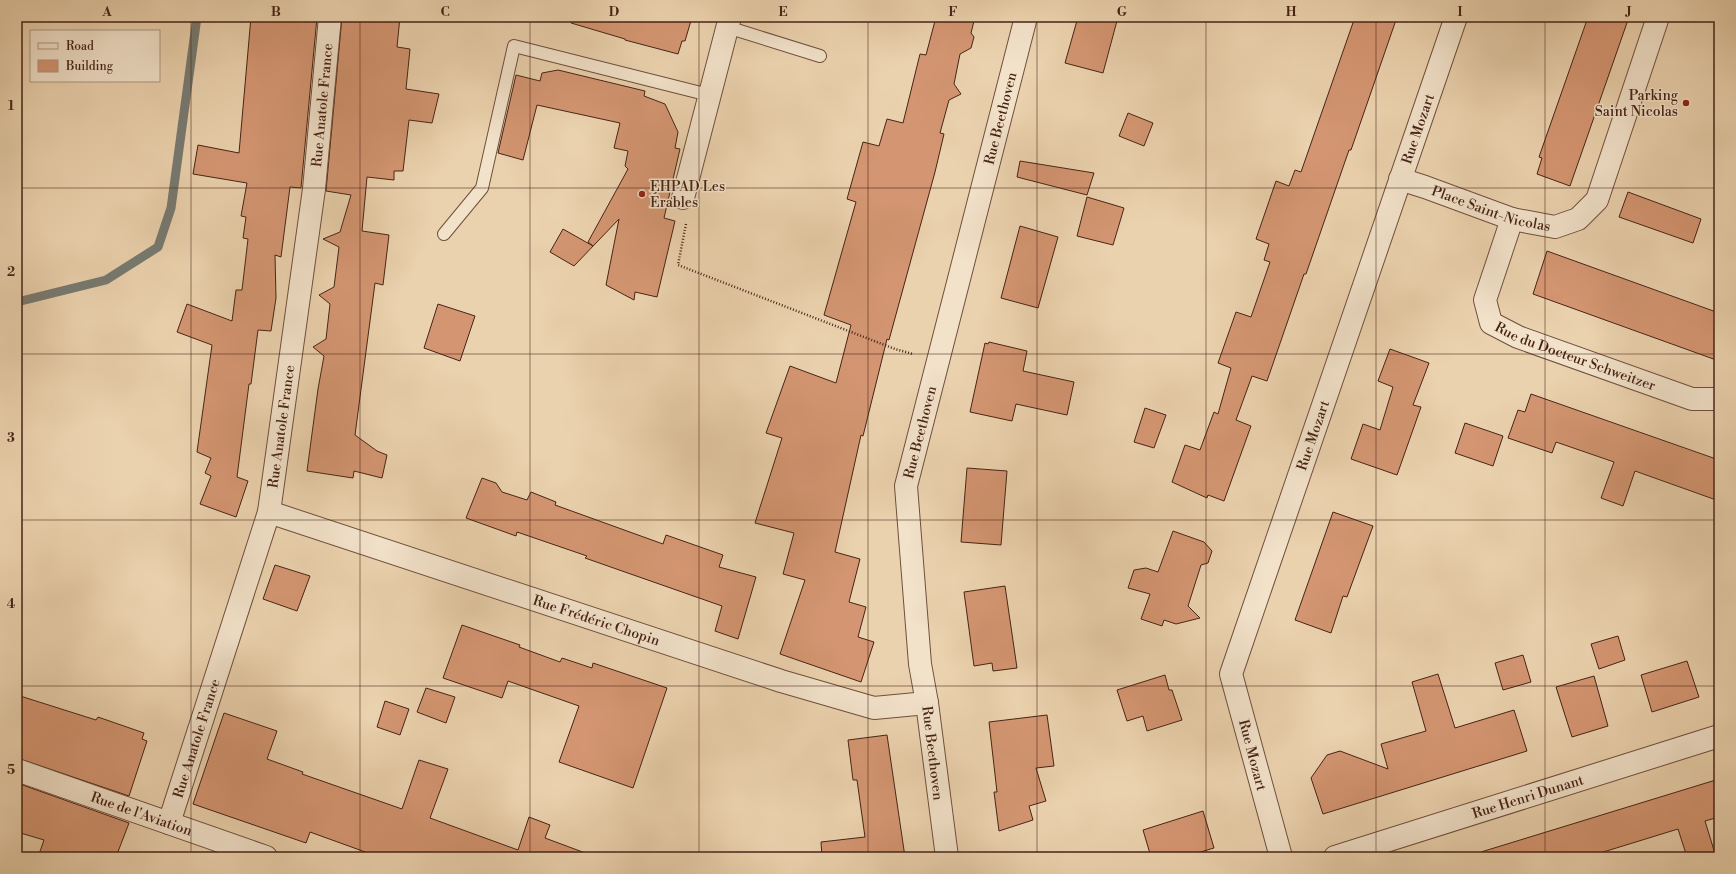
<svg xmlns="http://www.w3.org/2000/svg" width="1736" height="874" viewBox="0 0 1736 874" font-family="'Libre Bodoni',serif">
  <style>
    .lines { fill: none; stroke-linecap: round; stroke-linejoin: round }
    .stream { stroke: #787b73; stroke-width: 9 }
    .building { fill: #d49672; stroke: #472316 }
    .service-casing { stroke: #704f3c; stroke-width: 14 }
    .minor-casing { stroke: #704f3c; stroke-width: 24 }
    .path { stroke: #472316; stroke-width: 2.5; stroke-dasharray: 1 2; stroke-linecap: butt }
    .service { stroke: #f2e2ca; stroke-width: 12 }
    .minor { stroke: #f2e2ca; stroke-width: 22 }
    .grid { fill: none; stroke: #472316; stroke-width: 1; stroke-opacity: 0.55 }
    .poi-dot { fill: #8f2418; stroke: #f2e2ca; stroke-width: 1.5 }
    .labels { text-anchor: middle; stroke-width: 3; stroke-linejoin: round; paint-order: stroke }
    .poi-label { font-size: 14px; fill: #472316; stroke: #f2e2ca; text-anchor: end }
    .street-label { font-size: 14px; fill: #472316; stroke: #f2e2ca }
    .neatline { fill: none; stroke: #472316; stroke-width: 1.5 }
    .grid-label { font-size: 13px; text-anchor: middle; font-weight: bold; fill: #472316 }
  </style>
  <rect width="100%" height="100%" fill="#ebd2ae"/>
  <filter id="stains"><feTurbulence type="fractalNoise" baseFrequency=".005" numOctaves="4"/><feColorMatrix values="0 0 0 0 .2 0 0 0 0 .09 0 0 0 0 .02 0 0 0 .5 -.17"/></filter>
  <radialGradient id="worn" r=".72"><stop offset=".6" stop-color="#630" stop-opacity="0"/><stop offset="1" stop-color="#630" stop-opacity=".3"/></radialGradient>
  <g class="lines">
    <!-- stream -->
    <polyline class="stream" points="17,302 106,280 158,247 171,208 197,17"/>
  </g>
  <!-- building -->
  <g class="building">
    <polygon points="251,17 317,17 301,188 290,187 281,257 275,255 276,298 271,331 258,330 251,384 249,384 237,477 248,481 236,517 200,504 211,476 205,473 211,458 197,452 212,345 177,332 187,304 232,321 236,290 242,290 248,239 243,238 246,217 241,216 247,183 193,174 198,145 239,153"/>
    <polygon points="342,17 400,17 397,47 410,49 406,89 439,94 432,123 409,120 403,171 394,171 394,180 367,177 362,231 389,235 383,285 375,283 355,435 377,451 387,455 382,478 354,471 353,478 307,471 318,389 324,356 313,347 326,339 330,304 319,295 334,287 339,247 323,239 340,232 351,195 326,191"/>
    <polygon points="572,17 692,17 685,41 682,41 678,54 625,40 625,39 571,23"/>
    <polygon points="936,17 975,17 971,33 974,37 971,48 960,54 954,84 961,94 949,100 940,133 944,134 935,172 889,340 887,339 863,436 861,435 835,552 860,559 849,602 866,607 858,637 874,642 861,682 780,654 805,580 783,574 794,533 755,523 782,438 766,433 790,366 836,383 851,325 824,315 856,202 847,199 863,142 879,146 887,119 903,123 920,54 926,55"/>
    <polygon points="1078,17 1118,17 1103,73 1065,63"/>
    <polygon points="1355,17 1397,17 1351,150 1349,150 1306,274 1304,274 1267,381 1252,376 1236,420 1251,426 1224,501 1208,495 1207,498 1172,482 1185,445 1200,450 1214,412 1218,414 1231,368 1218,363 1236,312 1251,317 1270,262 1264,260 1269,244 1256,239 1276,181 1289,186 1295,170 1301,172"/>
    <polygon points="1588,17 1629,17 1570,186 1537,174 1542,158 1539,157"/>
    <polygon points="558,70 645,91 644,96 665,104 678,132 675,148 680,149 664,218 675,221 657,297 635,292 634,300 606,285 619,219 574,266 550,252 563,229 593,246 588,242 628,169 625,166 628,151 614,148 620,123 537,105 523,160 498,153 516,75 540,81 542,73"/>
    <polygon points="1128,113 1153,123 1144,146 1119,136"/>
    <polygon points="1020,161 1094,173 1087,195 1017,177"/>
    <polygon points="1628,192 1701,219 1693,243 1619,217"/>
    <polygon points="1087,197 1124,208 1113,245 1077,236"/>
    <polygon points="1020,226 1058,237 1038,308 1001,298"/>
    <polygon points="1547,251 1719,313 1719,361 1533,294"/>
    <polygon points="438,304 475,316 460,361 424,348"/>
    <polygon points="989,342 1027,351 1023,371 1074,382 1067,415 1016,404 1012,421 970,412 985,343 988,344"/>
    <polygon points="1390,349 1429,363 1413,405 1421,407 1397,475 1351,459 1363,424 1380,430 1393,387 1378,381"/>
    <polygon points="1531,394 1719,460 1719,501 1635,471 1623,506 1601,498 1614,462 1556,442 1552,453 1508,438 1518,410 1525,412"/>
    <polygon points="1145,408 1166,415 1154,448 1134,442"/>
    <polygon points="1465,423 1503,436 1493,466 1455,453"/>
    <polygon points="967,468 1007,471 1001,545 961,542"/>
    <polygon points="482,478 496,483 502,492 527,500 531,492 556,502 555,505 663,544 666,535 723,555 719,567 756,577 738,639 715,631 722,606 585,558 587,556 517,532 516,536 466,518"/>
    <polygon points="1333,512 1373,526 1347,597 1343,596 1331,633 1295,620"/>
    <polygon points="1173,531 1204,542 1212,551 1208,563 1201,565 1188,606 1200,618 1176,624 1164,620 1162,626 1141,619 1150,594 1128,588 1134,570 1146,568 1158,572"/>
    <polygon points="275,565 310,576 297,611 263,599"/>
    <polygon points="1005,586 1017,668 993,671 992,663 974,666 964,592"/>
    <polygon points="462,625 520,645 519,647 560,662 562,658 592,668 593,663 667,688 633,788 559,762 579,706 508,681 502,698 443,678"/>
    <polygon points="1618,636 1625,660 1599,669 1591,644"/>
    <polygon points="1523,655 1531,682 1503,690 1495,663"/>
    <polygon points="1687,661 1699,697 1652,712 1641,675"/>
    <polygon points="1438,674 1455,728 1514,710 1527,751 1323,814 1311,778 1327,755 1340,751 1388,769 1381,744 1426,731 1412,682"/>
    <polygon points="1165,675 1169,690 1172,690 1182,720 1147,731 1143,716 1127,721 1117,690"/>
    <polygon points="1594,676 1608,726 1572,737 1556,687"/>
    <polygon points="426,688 455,697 446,723 417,712"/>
    <polygon points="17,695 96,720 98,717 144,733 142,739 147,741 129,796 17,758"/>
    <polygon points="385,701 409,709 400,735 377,727"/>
    <polygon points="224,713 277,731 267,759 303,772 302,774 402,809 419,760 448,769 430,818 518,850 529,817 550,825 545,838 588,854 588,857 369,857 368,853 310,832 306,843 193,804"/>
    <polygon points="1047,715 1054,766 1036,768 1046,801 1029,806 1033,820 999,831 994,792 997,792 989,722"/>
    <polygon points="887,735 905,857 822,857 821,842 865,837 857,780 853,780 848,740"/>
    <polygon points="1719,779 1719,817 1705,821 1716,857 1687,857 1678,829 1587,857 1482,857 1481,852"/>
    <polygon points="17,783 129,823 116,857 38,857 44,840 17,832"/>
    <polygon points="1203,811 1214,848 1184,857 1151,857 1143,830"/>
  </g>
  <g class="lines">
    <!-- service casing -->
    <g class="service-casing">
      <g id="service">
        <polyline points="727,27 820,56"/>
        <polyline points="444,234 482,188 514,46 709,95"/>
      </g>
    </g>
    <!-- minor casing -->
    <g class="minor-casing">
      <g id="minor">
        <path id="s1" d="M1400 179 1425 187 1512 219 1555 227 1578 219 1597 200 1658 17"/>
        <polyline points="683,198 730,17"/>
        <path id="s2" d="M1512 219 1485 300 1491 323 1518 337 1692 399H1719"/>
        <path id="s3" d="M269 512 781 681 874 708 927 703"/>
        <path id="s4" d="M17 770 266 857"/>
        <path id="s5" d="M169 823 269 512 314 189 330 17"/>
        <path id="s6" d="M947 857 927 703 920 664 906 486 1026 17"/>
        <path id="s7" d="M1281 857 1231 674 1456 17"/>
        <path id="s8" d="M1335 857 1719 736"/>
      </g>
    </g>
    <!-- path -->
    <polyline class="path" points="686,224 678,265 895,349 913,354"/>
    <!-- service -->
    <use href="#service" class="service"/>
    <!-- minor -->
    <use href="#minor" class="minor"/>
  </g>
  <!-- grid -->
  <path class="grid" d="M191 17V857M360 17V857M530 17V857M699 17V857M868 17V857M1037 17V857M1206 17V857M1376 17V857M1545 17V857M17 188H1719M17 354H1719M17 520H1719M17 686H1719"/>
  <!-- markers -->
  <g class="poi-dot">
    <circle cx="1686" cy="103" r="4"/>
    <circle cx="642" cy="194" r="4"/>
  </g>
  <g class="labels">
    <!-- poi labels -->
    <g class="poi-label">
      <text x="1678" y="100">Parking<tspan x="1678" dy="16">Saint Nicolas</tspan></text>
      <text x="650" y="191" text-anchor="start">EHPAD Les<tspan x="650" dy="16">Érables</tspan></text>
    </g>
    <!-- street labels -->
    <g class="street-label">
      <text dy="5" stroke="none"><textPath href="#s5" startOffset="737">Rue Anatole France</textPath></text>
      <text dy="5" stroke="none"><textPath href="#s6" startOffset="753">Rue Beethoven</textPath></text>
      <text dy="5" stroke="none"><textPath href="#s7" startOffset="766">Rue Mozart</textPath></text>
      <text dy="5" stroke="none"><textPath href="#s1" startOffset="96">Place Saint-Nicolas</textPath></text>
      <text dy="5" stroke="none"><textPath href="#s2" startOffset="200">Rue du Docteur Schweitzer</textPath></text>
      <text dy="5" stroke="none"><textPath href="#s5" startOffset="413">Rue Anatole France</textPath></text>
      <text dy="5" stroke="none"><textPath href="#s6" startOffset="429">Rue Beethoven</textPath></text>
      <text dy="5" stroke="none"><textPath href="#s7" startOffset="442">Rue Mozart</textPath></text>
      <text dy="5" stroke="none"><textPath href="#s3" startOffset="345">Rue Frédéric Chopin</textPath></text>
      <text dy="5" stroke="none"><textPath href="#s5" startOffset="89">Rue Anatole France</textPath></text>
      <text transform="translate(933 753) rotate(83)" y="5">Rue Beethoven</text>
      <text transform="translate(1253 755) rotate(75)" y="5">Rue Mozart</text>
      <text dy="5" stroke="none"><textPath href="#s8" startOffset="202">Rue Henri Dunant</textPath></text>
      <text dy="5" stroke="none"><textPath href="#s4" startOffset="132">Rue de l'Aviation</textPath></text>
    </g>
  </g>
  <!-- margin -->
  <rect width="1736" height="874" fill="none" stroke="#ebd2ae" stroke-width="44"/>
  <!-- legend -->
  <rect x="30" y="30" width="130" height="52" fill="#f2e2ca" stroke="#ae9682"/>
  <rect x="38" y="43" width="20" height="6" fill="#f2e2ca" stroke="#ae9682"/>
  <text x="66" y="50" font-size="12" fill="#472316">Road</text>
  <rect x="38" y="60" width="20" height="12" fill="#d49672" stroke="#ae9682"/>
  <text x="66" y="70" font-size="12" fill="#472316">Building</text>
  <rect x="22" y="22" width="1692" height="830" class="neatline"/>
  <g class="grid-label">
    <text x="107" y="16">A</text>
    <text x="276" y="16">B</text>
    <text x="445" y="16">C</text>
    <text x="614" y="16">D</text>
    <text x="783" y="16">E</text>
    <text x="953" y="16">F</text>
    <text x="1122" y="16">G</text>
    <text x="1291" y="16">H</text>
    <text x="1460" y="16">I</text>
    <text x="1629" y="16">J</text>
    <text x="11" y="110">1</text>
    <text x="11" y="276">2</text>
    <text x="11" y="442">3</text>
    <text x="11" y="608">4</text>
    <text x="11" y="774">5</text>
  </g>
  <rect width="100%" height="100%" filter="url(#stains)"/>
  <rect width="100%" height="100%" fill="url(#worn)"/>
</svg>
